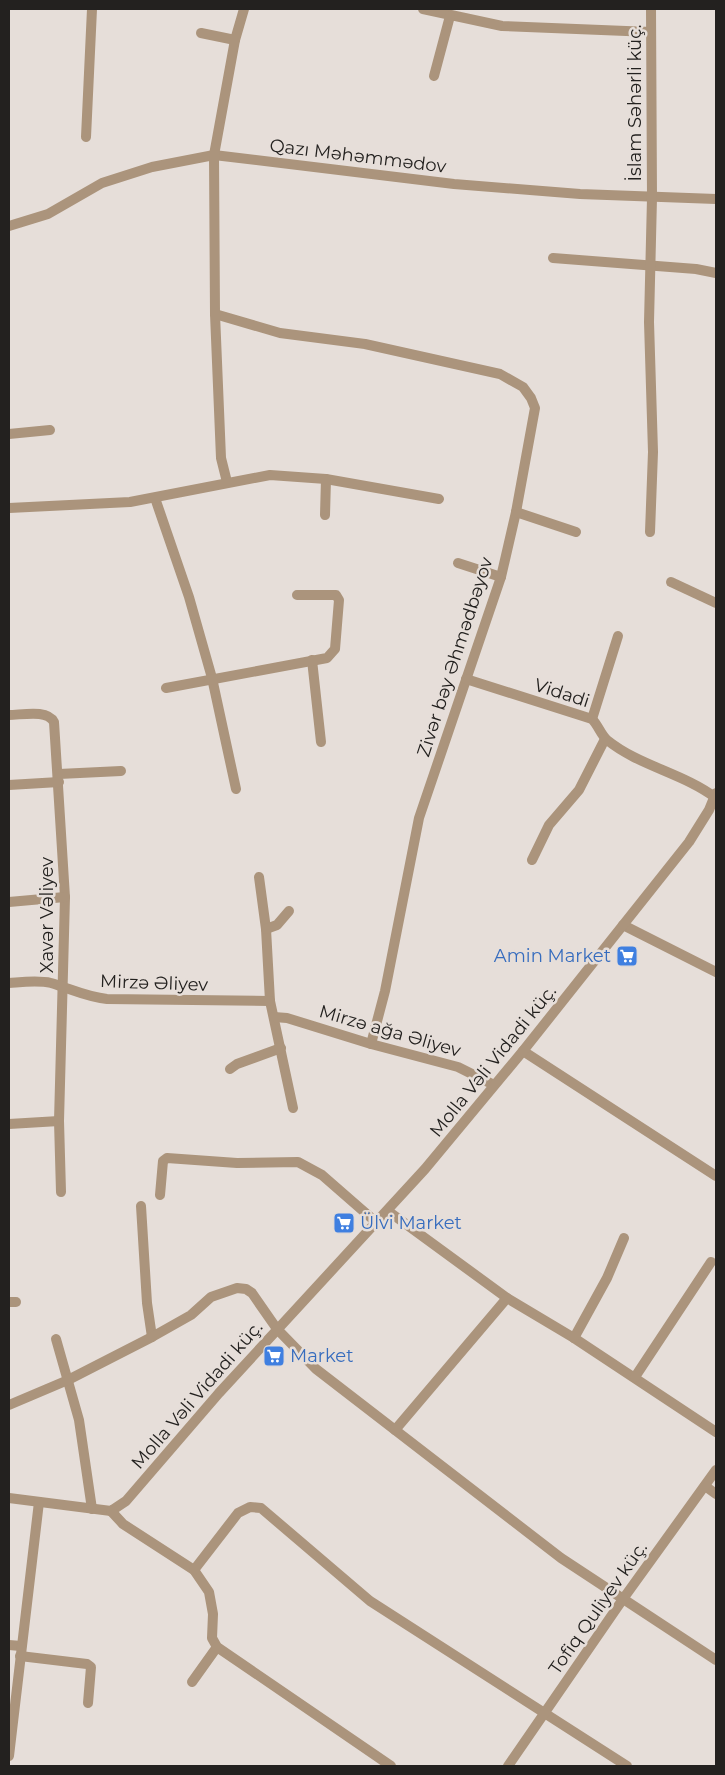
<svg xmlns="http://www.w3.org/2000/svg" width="725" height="1775" viewBox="0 0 725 1775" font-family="Montserrat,sans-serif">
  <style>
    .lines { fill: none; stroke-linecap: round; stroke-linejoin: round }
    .minor { stroke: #ab947c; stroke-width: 10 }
    .labels { text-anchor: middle; stroke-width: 5; stroke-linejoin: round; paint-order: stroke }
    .street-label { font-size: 18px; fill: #23211f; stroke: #e6ded9 }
    .shop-label { font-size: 18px; fill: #366cbe; stroke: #e6ded9; text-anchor: start }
  </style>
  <rect width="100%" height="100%" fill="#e6ded9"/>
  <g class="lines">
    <!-- minor -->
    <g class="minor">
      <polyline points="423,9 502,26 651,32"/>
      <polyline points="201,33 235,40"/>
      <polyline points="434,76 450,16"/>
      <polyline points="86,137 92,9"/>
      <polyline points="9,226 48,214 102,183 152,167 214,155 454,184 580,194 716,199"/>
      <polyline points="553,258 696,269 716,273"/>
      <polyline points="215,314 280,333 365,344 500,374 523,387 531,398 535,408 516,512 501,577 419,818 385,991 371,1044"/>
      <polyline points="9,434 50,430"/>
      <polyline points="227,482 221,458 215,314 214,155 235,40 244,9"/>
      <polyline points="155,498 189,597 212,678 236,789"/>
      <polyline points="9,508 130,502 270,475 326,479 439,499"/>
      <polyline points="516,512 576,532"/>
      <polyline points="325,515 326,479"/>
      <polyline points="650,532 653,452 649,322 652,198 651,9"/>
      <polyline points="458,563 501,577"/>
      <polyline points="671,582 716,603"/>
      <polyline points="312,660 321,742"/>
      <path d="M466 679 592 719C598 725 601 735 607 740 639 766 683 773 716 798"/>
      <polyline points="166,688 327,658 335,649 339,600 336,595 297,595"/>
      <path d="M9 715C22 715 47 709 54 722L65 897 59 1121 61 1192"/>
      <polyline points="592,719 618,636"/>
      <polyline points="59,774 121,771"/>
      <polyline points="9,785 59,782"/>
      <polyline points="532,860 549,825 579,790 605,739"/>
      <polyline points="259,877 266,929 270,1001 293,1108"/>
      <polyline points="9,902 65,897"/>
      <polyline points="623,925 716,972"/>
      <polyline points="266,929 277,925 289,911"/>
      <path d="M9 983C23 982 38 980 51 983 71 989 87 997 107 999L270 1001"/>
      <polyline points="274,1017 287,1018 371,1044 458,1067 494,1085"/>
      <polyline points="523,1051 716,1176"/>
      <polyline points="230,1069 237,1064 281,1048"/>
      <polyline points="9,1124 59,1121"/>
      <polyline points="160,1195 163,1161 167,1158 237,1163 298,1162 322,1175 377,1223"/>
      <polyline points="141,1206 147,1303 152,1337"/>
      <polyline points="388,1211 507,1298 574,1338 716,1432"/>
      <polyline points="9,1302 16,1302"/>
      <polyline points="574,1338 607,1278 624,1238"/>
      <polyline points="56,1339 79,1420 92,1509"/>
      <polyline points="635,1377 711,1262"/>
      <polyline points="9,1405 68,1380 152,1337 191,1315 211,1297 237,1288 246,1289 252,1293 277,1329 316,1369 561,1558 716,1660"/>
      <polyline points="395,1430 507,1298"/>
      <polyline points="705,1486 716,1494"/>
      <polyline points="9,1498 111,1511 126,1501 219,1393 425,1169 523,1051 689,842 709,810 716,793"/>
      <polyline points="111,1511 123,1524 194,1570 209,1592 213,1614 212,1638 217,1647 391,1766"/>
      <polyline points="194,1570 238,1513 250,1507 261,1508 370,1601 627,1766"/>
      <polyline points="9,1645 21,1646"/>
      <polyline points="20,1656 87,1664 91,1667 88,1703"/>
      <polyline points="192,1682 217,1647"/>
      <polyline points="9,1756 39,1502"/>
      <polyline points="508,1766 623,1599 716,1470"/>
    </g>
  </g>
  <!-- icons -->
  <defs>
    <g id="supermarket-square" transform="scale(1.125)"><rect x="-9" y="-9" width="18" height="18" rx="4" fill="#3f7fe0" stroke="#e6ded9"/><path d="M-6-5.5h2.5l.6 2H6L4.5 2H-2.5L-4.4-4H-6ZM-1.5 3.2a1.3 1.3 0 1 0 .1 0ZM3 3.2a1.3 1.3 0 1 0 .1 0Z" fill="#fff"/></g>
  </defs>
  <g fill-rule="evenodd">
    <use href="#supermarket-square" x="627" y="956"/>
    <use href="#supermarket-square" x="344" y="1223"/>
    <use href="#supermarket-square" x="274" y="1356"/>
  </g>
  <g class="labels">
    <!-- street labels -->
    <g class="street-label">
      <text transform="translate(635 103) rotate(-90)" y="6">İslam Səhərli küç.</text>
      <text transform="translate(358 156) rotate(7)" y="6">Qazı Məhəmmədov</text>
      <text transform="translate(455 657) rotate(-72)" y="6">Zivər bəy Əhmədbəyov</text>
      <text transform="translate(562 693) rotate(18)" y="6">Vidadi</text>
      <text transform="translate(47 915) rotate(-90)" y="6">Xavər Vəliyev</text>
      <text transform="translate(154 983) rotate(2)" y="6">Mirzə Əliyev</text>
      <text transform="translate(390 1031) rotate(16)" y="6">Mirzə ağa Əliyev</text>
      <text transform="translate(493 1061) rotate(-51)" y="6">Molla Vəli Vidadi küç.</text>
      <text transform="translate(197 1395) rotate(-49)" y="6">Molla Vəli Vidadi küç.</text>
      <text transform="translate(598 1608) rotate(-55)" y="6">Tofiq Quliyev küç.</text>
    </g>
    <!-- shop labels -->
    <g class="shop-label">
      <text x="611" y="962" text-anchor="end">Amin Market</text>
      <text x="360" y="1229">Ülvi Market</text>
      <text x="290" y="1362">Market</text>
    </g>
  </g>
  <!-- border -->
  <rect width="725" height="1775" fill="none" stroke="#23211f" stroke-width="20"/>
</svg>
